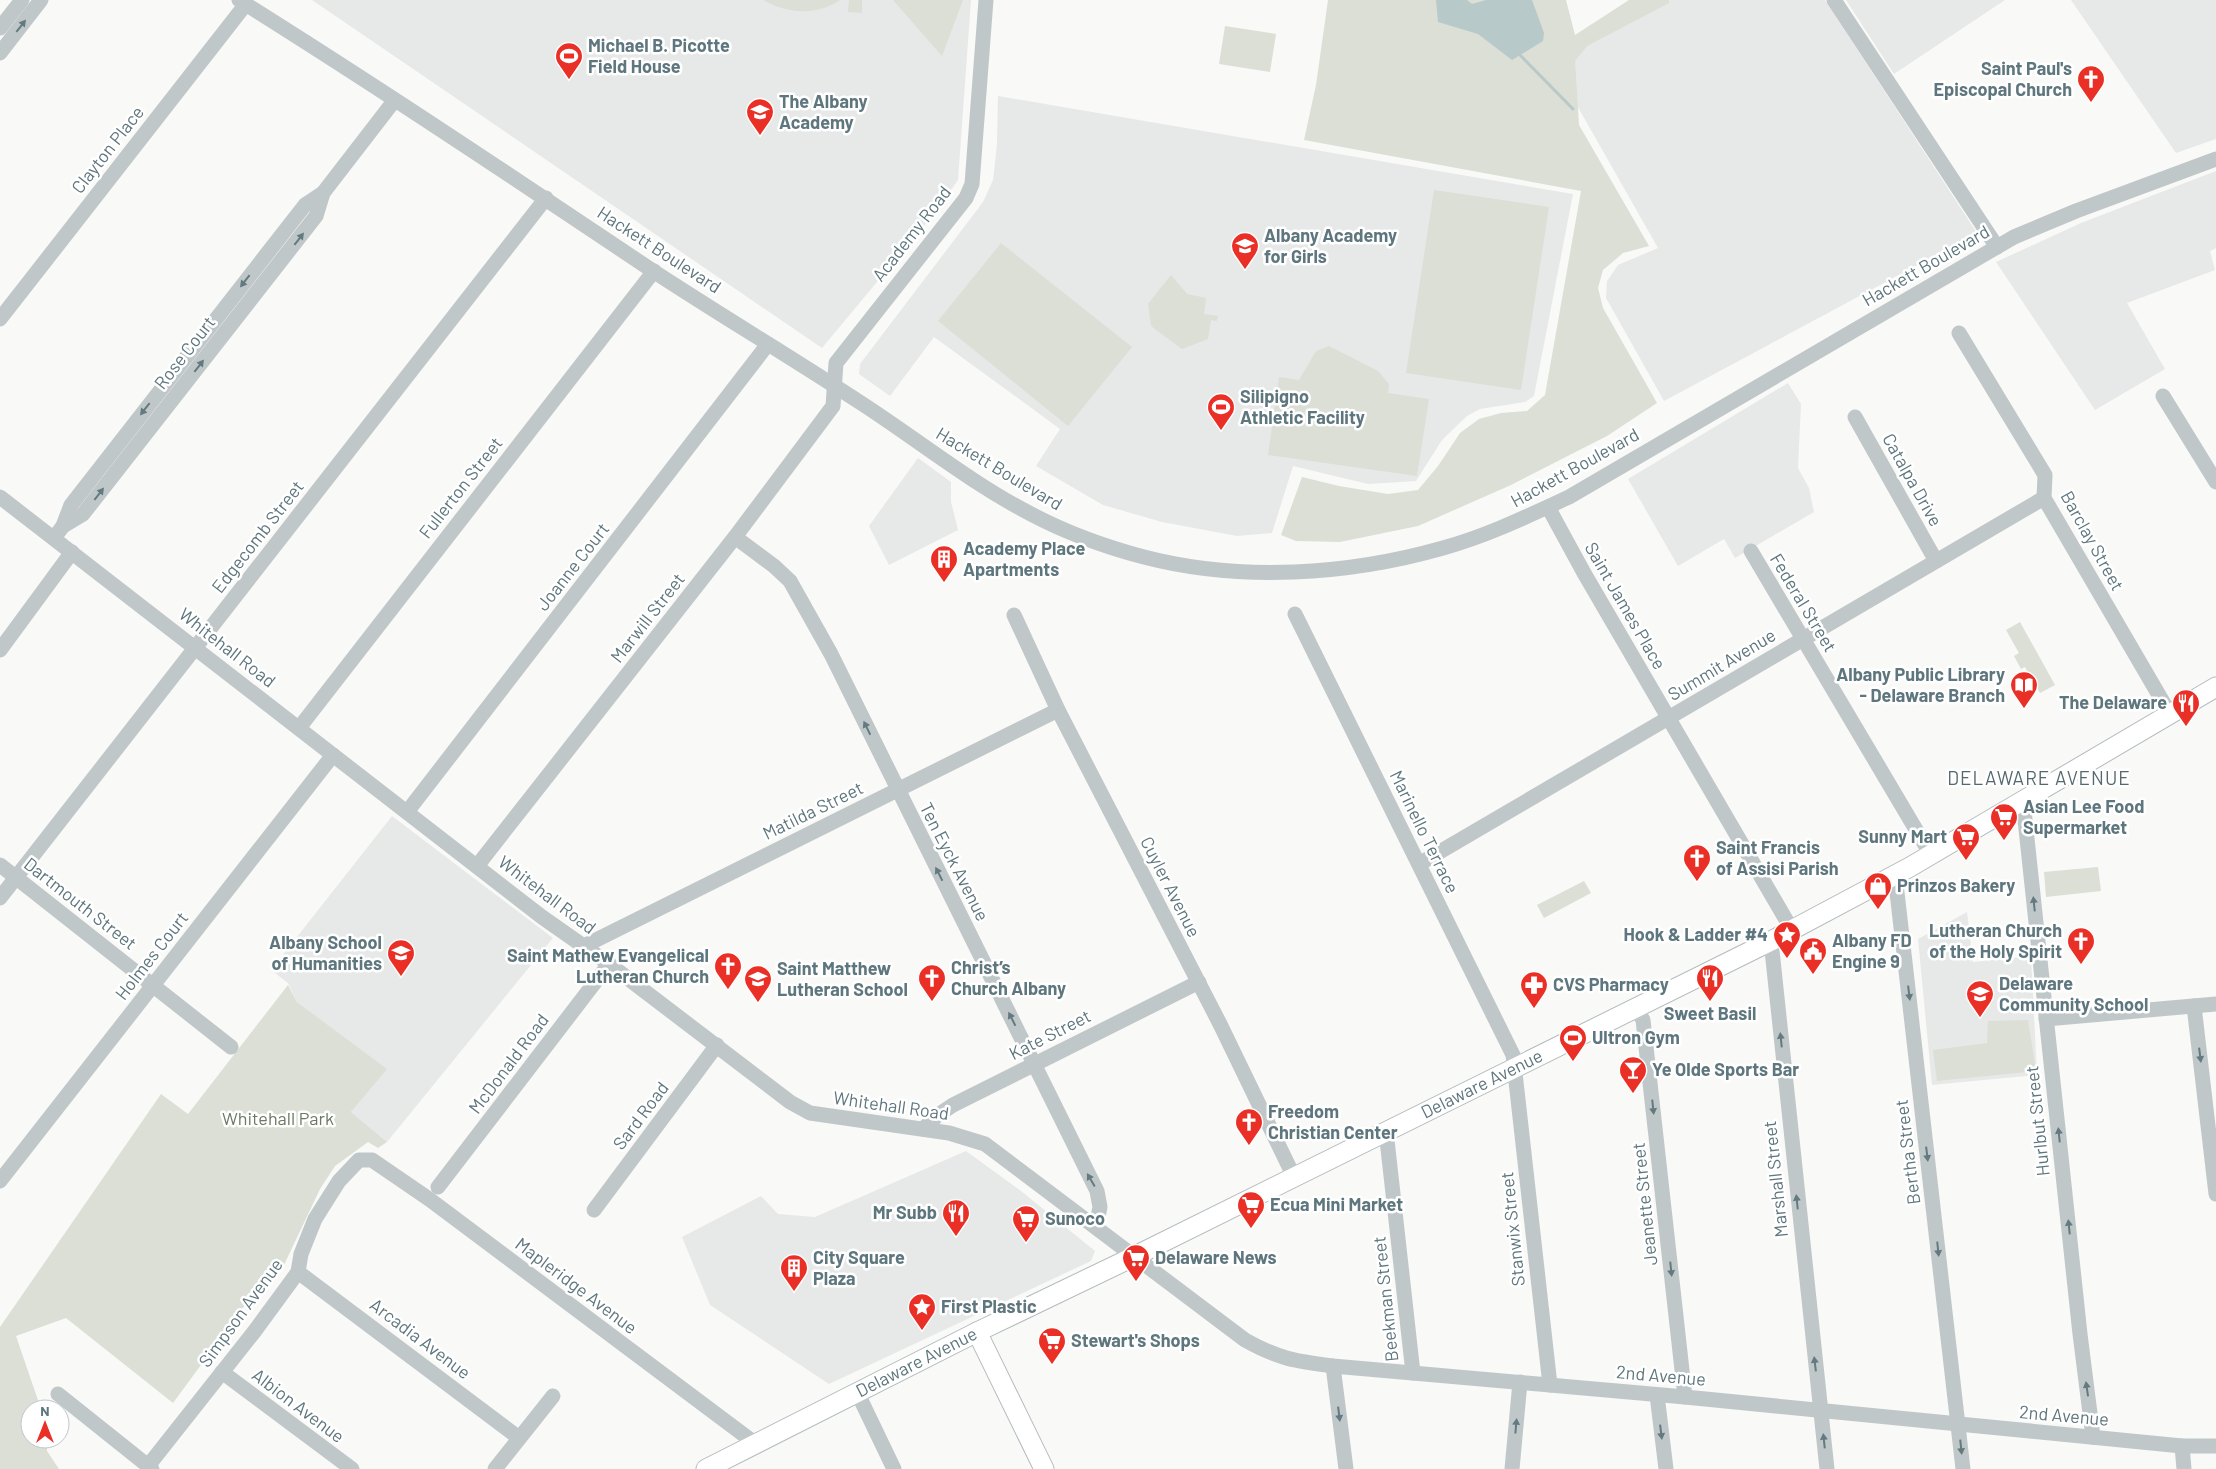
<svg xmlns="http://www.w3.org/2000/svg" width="2216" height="1469" viewBox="0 0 2216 1469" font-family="Barlow,sans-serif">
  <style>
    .built { fill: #e7e9e8 }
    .green { fill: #dbdfd6 }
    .water { fill: #b8c9ca }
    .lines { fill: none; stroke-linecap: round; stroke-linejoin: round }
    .stream { stroke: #b8c9ca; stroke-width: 3 }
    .major-casing { stroke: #b3bbbe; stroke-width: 21 }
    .minor { stroke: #c0c7c9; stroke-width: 15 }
    .major { stroke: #fff; stroke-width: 19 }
    .oneway { fill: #637a81 }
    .labels { text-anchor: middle; stroke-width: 5; stroke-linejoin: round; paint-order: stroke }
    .poi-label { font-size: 18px; font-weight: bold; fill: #5e767d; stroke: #fff; text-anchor: start }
    .street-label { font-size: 18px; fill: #5e767d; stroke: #fff }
    .park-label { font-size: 18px; fill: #6b7a62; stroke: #fff }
    .neighbourhood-label { font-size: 19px; letter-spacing: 1px; fill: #55686e; stroke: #fff }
  </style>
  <rect width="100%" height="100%" fill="#f9f9f7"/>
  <!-- built -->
  <g class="built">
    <polygon points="312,0 971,0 958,180 932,216 822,348"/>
    <polygon points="1650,0 1825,0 1977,233 1664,401 1606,298 1607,281 1618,265 1658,248 1550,58"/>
    <polygon points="1846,0 2005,0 1894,74"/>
    <polygon points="2071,0 2216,0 2216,139 2176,153"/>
    <polygon points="998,96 1573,194 1534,396 1525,402 1480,409 1467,416 1442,440 1416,481 1368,484 1293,466 1272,533 1237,536 1162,522 1103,505 1036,466 1060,429 934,337 890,396 859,374 860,364 983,202 993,180 997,144"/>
    <polygon points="2216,171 2216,248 2210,251 2215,270 2127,303 2165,369 2095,410 1996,262 2081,223"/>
    <polygon points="1788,383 1801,404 1798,468 1809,488 1814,512 1735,558 1724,539 1678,566 1628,479"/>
    <polygon points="918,458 951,482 951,502 958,530 889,565 869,526"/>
    <polygon points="392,816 553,938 387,1142 351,1112 386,1069 297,1002 288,983 271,970"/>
    <polygon points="1967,912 1973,962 2031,956 2037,1075 1932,1085 1918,939"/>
    <polygon points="966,1151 1021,1191 1095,1251 1091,1261 829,1384 710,1305 682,1237 761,1196 778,1214 815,1217"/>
  </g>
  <!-- green -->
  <g class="green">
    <path d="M763 0H840C817 16 787 14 763 0Z"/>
    <polygon points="849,0 862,0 862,13 848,12"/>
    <polygon points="893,0 963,0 942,56"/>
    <polygon points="1328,0 1566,0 1575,35 1629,0 1669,0 1669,3 1587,46 1575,61 1579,125 1649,246 1623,253 1603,270 1598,288 1603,308 1657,403 1607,436 1511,485 1418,526 1340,542 1296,541 1281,535 1302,477 1339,486 1388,494 1418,490 1438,466 1460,433 1479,419 1501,413 1527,411 1545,395 1581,191 1304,140 1316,85"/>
    <polygon points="1225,26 1276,34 1270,72 1219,64"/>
    <polygon points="1434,190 1549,207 1521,390 1406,373"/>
    <polygon points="1001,243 1132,347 1068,426 938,321"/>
    <polygon points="1171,275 1187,294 1206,298 1204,314 1218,316 1217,321 1211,320 1208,339 1182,349 1151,326 1148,304"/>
    <polygon points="1329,346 1378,371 1389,384 1388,393 1429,399 1417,476 1268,455 1279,377 1299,380 1316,351"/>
    <polygon points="2020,622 2055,685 2040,693 2025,667 2021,669 2014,656 2019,653 2006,630"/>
    <polygon points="2098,867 2101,891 2046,897 2044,872"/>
    <polygon points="1584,881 1591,893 1544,918 1537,905"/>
    <polygon points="288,985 297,1002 387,1069 351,1112 387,1142 378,1148 368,1142 335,1166 320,1189 283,1267 267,1275 173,1403 66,1318 16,1336 41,1409 30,1409 30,1439 47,1439 47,1451 59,1469 0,1469 0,1327 161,1094 188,1114"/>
    <polygon points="2028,1020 2036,1071 1937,1081 1933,1050 1987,1043 1988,1021"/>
  </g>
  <!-- water -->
  <polygon class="water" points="1436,0 1467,0 1472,4 1486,0 1532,0 1544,33 1543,41 1512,60 1478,34 1438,22"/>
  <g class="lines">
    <!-- stream -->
    <polyline class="stream" points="1520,55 1573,109"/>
    <!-- major casing -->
    <g class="major-casing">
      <g id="major">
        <polyline points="977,1332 1044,1469"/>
        <path id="s1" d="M706 1469 977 1332 1135 1256 1771 941 1910 867 2216 687"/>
      </g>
    </g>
    <!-- minor -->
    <g class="minor">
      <path d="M239 0C378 87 514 178 650 269 720 315 791 357 861 403 918 440 971 483 1031 514 1067 533 1106 547 1144 557 1240 582 1348 575 1443 548 1487 536 1528 516 1569 497L2014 237 2076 211 2216 159"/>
      <polyline points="1834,0 1997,247"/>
      <polyline points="0,28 22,0"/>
      <polyline points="0,53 41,0"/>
      <polyline points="0,319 246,4"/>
      <polyline points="1959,333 2045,475 2044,498 2170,714"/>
      <polyline points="2163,396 2216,482"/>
      <polyline points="1855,417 1936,561"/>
      <path d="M0 497 542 917 609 964 790 1102 810 1113 949 1133 985 1144 1245 1340C1279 1359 1295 1361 1333 1366L1685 1397 2182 1446H2216"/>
      <polyline points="1548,507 1584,573 1792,930"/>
      <polyline points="63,526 83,514 316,216 323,193"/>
      <polyline points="735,537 774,566 790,581 831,654 1097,1191 1100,1207 1096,1227"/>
      <polyline points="54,538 63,526 71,505 305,205 323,193 394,101"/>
      <polyline points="1751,551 1931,855"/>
      <polyline points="1295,614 1513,1055 1550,1385"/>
      <polyline points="1014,615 1058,710 1220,1024 1294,1177"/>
      <polyline points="0,650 72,552"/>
      <polyline points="299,728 654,271"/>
      <polyline points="2023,801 2080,1334 2093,1437"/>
      <polyline points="407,812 768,344"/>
      <polyline points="1419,864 2044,498"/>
      <polyline points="0,865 231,1047"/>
      <polyline points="477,866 735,537 833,406 836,363 966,198 972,184 986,0"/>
      <polyline points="1895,875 1963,1469"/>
      <polyline points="0,898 546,198"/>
      <polyline points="1771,941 1827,1469"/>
      <polyline points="584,946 1058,710"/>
      <polyline points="2194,1006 2216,1194"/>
      <polyline points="1636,1008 1643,1020 1685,1397"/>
      <polyline points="2046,1019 2216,1004"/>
      <polyline points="923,1129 938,1115 953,1105 1199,982"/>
      <polyline points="1386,1131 1413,1373"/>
      <polyline points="0,1181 333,755"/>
      <polyline points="438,1187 609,964"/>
      <polyline points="594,1210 717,1045"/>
      <polyline points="298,1272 519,1438"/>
      <polyline points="1333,1366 1346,1469"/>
      <polyline points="222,1372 352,1469"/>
      <polyline points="58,1394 152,1469"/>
      <polyline points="858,1394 894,1469"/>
      <polyline points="1657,1395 1666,1469"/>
      <polyline points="2182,1446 2184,1469"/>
      <polyline points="148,1466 254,1332 298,1272 301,1254 315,1219 339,1181 359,1160 372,1160 429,1199 756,1444"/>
      <polyline points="495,1469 553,1396"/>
      <polyline points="1512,1469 1520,1382"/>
    </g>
    <!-- major -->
    <use href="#major" class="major"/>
  </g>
  <!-- one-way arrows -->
  <defs><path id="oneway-solid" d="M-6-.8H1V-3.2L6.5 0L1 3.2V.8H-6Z" transform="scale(1.25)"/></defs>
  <g class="oneway">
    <use href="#oneway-solid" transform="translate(21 26) rotate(-52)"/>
    <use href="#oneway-solid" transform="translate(299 239) rotate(-52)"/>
    <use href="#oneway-solid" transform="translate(245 281) rotate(128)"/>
    <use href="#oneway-solid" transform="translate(199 366) rotate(-52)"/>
    <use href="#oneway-solid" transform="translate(145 409) rotate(128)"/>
    <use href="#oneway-solid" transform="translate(99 494) rotate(-52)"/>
    <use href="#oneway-solid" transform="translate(867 728) rotate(-116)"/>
    <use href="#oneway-solid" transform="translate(939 874) rotate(-117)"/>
    <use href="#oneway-solid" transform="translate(2034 904) rotate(-96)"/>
    <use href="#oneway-solid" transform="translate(1909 993) rotate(83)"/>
    <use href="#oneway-solid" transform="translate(1012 1019) rotate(-117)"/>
    <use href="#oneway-solid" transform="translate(1781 1040) rotate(-96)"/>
    <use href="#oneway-solid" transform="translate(2200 1055) rotate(83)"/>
    <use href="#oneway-solid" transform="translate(1653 1107) rotate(84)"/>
    <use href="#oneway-solid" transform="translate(2059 1135) rotate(-96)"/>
    <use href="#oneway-solid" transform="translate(1927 1154) rotate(83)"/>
    <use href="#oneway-solid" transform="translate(1091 1180) rotate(-120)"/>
    <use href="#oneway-solid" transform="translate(1797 1202) rotate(-96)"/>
    <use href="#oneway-solid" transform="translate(2069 1227) rotate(-96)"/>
    <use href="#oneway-solid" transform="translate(1938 1249) rotate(84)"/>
    <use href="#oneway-solid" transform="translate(1671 1269) rotate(84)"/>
    <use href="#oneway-solid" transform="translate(1815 1364) rotate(-97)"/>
    <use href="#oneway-solid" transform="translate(2087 1389) rotate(-98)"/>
    <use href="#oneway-solid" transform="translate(1339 1414) rotate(83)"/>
    <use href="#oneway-solid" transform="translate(1516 1426) rotate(-85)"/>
    <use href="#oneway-solid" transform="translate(1661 1432) rotate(83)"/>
    <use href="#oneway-solid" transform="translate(1824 1441) rotate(-96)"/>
    <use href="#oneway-solid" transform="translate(1961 1447) rotate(84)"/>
  </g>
  <!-- icons -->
  <defs>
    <g id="stadium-pin" transform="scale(1.4375)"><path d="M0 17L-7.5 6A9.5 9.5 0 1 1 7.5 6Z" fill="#ea2f26" stroke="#fff"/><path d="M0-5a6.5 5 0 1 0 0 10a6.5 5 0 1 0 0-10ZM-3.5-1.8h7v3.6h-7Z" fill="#fff"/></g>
    <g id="church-pin" transform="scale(1.4375)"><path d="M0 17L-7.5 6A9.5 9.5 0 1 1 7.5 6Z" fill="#ea2f26" stroke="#fff"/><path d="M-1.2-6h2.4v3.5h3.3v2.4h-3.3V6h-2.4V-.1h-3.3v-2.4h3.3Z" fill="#fff"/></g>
    <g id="school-pin" transform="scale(1.4375)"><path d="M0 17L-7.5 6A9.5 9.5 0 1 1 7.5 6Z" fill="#ea2f26" stroke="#fff"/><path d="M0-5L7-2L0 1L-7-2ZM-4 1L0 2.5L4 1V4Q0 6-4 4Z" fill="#fff"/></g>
    <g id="building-pin" transform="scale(1.4375)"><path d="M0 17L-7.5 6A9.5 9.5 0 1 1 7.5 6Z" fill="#ea2f26" stroke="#fff"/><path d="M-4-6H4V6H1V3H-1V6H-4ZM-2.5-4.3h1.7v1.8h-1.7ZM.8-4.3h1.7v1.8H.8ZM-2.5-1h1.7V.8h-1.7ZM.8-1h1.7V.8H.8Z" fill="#fff"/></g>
    <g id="library-pin" transform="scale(1.4375)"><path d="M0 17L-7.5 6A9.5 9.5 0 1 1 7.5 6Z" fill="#ea2f26" stroke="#fff"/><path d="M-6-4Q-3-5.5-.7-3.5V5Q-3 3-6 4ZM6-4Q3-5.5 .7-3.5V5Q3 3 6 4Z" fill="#fff"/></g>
    <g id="restaurant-pin" transform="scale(1.4375)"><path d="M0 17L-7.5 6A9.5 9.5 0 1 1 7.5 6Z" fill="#ea2f26" stroke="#fff"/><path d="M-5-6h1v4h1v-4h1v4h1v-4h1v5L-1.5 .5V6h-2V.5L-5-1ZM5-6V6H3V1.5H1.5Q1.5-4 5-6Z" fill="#fff"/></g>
    <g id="supermarket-pin" transform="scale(1.4375)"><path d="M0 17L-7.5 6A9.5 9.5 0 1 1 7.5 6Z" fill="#ea2f26" stroke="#fff"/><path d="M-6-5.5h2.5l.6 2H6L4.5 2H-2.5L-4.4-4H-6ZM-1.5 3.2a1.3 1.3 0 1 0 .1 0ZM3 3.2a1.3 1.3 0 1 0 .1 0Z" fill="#fff"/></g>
    <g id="shop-pin" transform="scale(1.4375)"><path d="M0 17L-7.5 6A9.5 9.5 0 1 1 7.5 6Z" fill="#ea2f26" stroke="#fff"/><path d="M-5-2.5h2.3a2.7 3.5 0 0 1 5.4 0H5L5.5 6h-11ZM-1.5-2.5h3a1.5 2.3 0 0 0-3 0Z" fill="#fff"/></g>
    <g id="sight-pin" transform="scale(1.4375)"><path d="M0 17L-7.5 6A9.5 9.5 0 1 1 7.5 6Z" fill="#ea2f26" stroke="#fff"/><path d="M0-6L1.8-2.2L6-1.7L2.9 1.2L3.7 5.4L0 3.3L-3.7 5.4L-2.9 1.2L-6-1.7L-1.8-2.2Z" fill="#fff"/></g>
    <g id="civic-pin" transform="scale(1.4375)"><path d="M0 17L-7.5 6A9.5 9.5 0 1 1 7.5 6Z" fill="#ea2f26" stroke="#fff"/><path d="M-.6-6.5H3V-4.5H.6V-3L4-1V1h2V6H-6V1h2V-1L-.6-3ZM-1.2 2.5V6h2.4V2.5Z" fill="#fff"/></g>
    <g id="pharmacy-pin" transform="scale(1.4375)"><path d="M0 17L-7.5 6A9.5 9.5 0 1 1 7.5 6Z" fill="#ea2f26" stroke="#fff"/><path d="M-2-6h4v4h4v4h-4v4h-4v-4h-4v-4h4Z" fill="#fff"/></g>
    <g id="bar-pin" transform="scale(1.4375)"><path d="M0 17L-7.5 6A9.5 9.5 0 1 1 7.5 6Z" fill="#ea2f26" stroke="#fff"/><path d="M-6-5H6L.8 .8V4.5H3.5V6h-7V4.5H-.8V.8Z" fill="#fff"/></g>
  </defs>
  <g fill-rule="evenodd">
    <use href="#stadium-pin" x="569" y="56"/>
    <use href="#church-pin" x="2091" y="79"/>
    <use href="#school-pin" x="760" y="112"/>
    <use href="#school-pin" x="1245" y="246"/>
    <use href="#stadium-pin" x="1221" y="407"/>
    <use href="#building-pin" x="944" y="559"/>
    <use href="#library-pin" x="2024" y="685"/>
    <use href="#restaurant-pin" x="2186" y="703"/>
    <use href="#supermarket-pin" x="2004" y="817"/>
    <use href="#supermarket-pin" x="1966" y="837"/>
    <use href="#church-pin" x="1697" y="858"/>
    <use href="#shop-pin" x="1878" y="886"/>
    <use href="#sight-pin" x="1787" y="935"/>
    <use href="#church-pin" x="2081" y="941"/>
    <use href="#civic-pin" x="1813" y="951"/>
    <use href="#school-pin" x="401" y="953"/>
    <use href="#church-pin" x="728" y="966"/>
    <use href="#church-pin" x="932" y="978"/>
    <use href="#restaurant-pin" x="1710" y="978"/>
    <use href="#school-pin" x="758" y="979"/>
    <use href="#pharmacy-pin" x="1534" y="985"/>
    <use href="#school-pin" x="1980" y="994"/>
    <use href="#stadium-pin" x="1573" y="1038"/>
    <use href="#bar-pin" x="1633" y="1070"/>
    <use href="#church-pin" x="1249" y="1122"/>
    <use href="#supermarket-pin" x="1251" y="1205"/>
    <use href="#restaurant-pin" x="956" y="1213"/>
    <use href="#supermarket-pin" x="1026" y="1219"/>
    <use href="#supermarket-pin" x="1136" y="1258"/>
    <use href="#building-pin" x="794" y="1268"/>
    <use href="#sight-pin" x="922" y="1307"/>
    <use href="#supermarket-pin" x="1052" y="1341"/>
  </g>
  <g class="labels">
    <!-- poi labels -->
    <g class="poi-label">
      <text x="588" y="52">Michael B. Picotte<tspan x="588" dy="21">Field House</tspan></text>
      <text x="2072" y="75" text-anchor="end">Saint Paul's<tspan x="2072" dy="21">Episcopal Church</tspan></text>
      <text x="779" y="108">The Albany<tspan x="779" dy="21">Academy</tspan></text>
      <text x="1264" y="242">Albany Academy<tspan x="1264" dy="21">for Girls</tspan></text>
      <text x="1240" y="403">Silipigno<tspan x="1240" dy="21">Athletic Facility</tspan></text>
      <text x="963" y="555">Academy Place<tspan x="963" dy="21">Apartments</tspan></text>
      <text x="2005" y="681" text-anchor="end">Albany Public Library<tspan x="2005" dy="21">- Delaware Branch</tspan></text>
      <text x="2167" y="709" text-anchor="end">The Delaware</text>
      <text x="2023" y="813">Asian Lee Food<tspan x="2023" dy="21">Supermarket</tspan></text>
      <text x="1947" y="843" text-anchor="end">Sunny Mart</text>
      <text x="1716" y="854">Saint Francis<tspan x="1716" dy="21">of Assisi Parish</tspan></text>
      <text x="1897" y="892">Prinzos Bakery</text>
      <text x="2062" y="937" text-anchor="end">Lutheran Church<tspan x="2062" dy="21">of the Holy Spirit</tspan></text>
      <text x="1768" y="941" text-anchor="end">Hook &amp; Ladder #4</text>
      <text x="1832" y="947">Albany FD<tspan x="1832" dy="21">Engine 9</tspan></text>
      <text x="382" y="949" text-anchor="end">Albany School<tspan x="382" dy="21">of Humanities</tspan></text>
      <text x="709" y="962" text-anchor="end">Saint Mathew Evangelical<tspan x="709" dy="21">Lutheran Church</tspan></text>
      <text x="951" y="974">Christ’s<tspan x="951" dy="21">Church Albany</tspan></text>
      <text x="777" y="975">Saint Matthew<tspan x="777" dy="21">Lutheran School</tspan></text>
      <text x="1999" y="990">Delaware<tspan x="1999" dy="21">Community School</tspan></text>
      <text x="1553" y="991">CVS Pharmacy</text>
      <text x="1710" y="1020" text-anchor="middle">Sweet Basil</text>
      <text x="1592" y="1044">Ultron Gym</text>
      <text x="1652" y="1076">Ye Olde Sports Bar</text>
      <text x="1268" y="1118">Freedom<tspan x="1268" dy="21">Christian Center</tspan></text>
      <text x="1270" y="1211">Ecua Mini Market</text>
      <text x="937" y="1219" text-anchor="end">Mr Subb</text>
      <text x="1045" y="1225">Sunoco</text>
      <text x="813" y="1264">City Square<tspan x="813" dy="21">Plaza</tspan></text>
      <text x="1155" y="1264">Delaware News</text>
      <text x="941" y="1313">First Plastic</text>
      <text x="1071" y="1347">Stewart's Shops</text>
    </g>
    <!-- street labels -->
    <g class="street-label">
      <text transform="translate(108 150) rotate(-52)" y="6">Clayton Place</text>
      <text transform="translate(912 234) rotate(-52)" y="6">Academy Road</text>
      <text transform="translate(659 250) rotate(33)" y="6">Hackett Boulevard</text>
      <text transform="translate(1926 266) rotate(-30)" y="6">Hackett Boulevard</text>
      <text transform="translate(185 353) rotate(-52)" y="6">Rose Court</text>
      <text transform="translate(1575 468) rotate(-29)" y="6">Hackett Boulevard</text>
      <text transform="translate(999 469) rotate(31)" y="6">Hackett Boulevard</text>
      <text transform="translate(1912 480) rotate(61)" y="6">Catalpa Drive</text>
      <text transform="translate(461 488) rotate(-52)" y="6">Fullerton Street</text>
      <text transform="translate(258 537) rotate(-52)" y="6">Edgecomb Street</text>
      <text transform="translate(2092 541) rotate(61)" y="6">Barclay Street</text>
      <text transform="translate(573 567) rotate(-52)" y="6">Joanne Court</text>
      <text transform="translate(1803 603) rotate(59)" y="6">Federal Street</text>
      <text transform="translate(1625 606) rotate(60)" y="6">Saint James Place</text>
      <text transform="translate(648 618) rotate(-52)" y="6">Marwill Street</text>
      <text transform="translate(227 648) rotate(38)" y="6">Whitehall Road</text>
      <text transform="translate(1722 665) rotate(-31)" y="6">Summit Avenue</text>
      <text transform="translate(813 811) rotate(-26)" y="6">Matilda Street</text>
      <text transform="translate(1424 832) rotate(64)" y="6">Marinello Terrace</text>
      <text transform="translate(954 862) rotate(63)" y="6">Ten Eyck Avenue</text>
      <text transform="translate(1170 887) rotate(63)" y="6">Cuyler Avenue</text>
      <text transform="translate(547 895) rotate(37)" y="6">Whitehall Road</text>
      <text transform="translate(80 904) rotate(38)" y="6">Dartmouth Street</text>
      <text transform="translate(152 956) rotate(-52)" y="6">Holmes Court</text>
      <text transform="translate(1050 1035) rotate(-27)" y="6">Kate Street</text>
      <text transform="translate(509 1064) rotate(-53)" y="6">McDonald Road</text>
      <text dy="6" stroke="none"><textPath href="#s1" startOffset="866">Delaware Avenue</textPath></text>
      <text transform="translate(891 1106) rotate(8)" y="6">Whitehall Road</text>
      <text transform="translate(641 1116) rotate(-53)" y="6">Sard Road</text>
      <text transform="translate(2038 1121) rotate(-96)" y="6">Hurlbut Street</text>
      <text transform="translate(1908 1152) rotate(-97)" y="6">Bertha Street</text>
      <text transform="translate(1776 1179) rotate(-96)" y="6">Marshall Street</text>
      <text transform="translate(1645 1204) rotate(-96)" y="6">Jeanette Street</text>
      <text transform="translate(1513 1229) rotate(-96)" y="6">Stanwix Street</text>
      <text transform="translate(576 1286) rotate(37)" y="6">Mapleridge Avenue</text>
      <text transform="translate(1386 1299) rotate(-96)" y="6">Beekman Street</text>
      <text transform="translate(241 1313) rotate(-54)" y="6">Simpson Avenue</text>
      <text transform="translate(420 1339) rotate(37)" y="6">Arcadia Avenue</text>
      <text dy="6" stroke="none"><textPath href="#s1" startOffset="236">Delaware Avenue</textPath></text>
      <text transform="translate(1661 1376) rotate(5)" y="6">2nd Avenue</text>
      <text transform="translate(298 1406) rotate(37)" y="6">Albion Avenue</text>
      <text transform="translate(2064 1416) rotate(5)" y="6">2nd Avenue</text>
    </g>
    <!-- park labels -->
    <g class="park-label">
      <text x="278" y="1125">Whitehall Park</text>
    </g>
    <!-- neighbourhood labels -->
    <g class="neighbourhood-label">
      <text x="2039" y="785">DELAWARE AVENUE</text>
    </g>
  </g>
  <!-- north arrow -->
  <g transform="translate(45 1424)"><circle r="24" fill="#ffffff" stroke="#bfc8cb"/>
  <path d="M0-4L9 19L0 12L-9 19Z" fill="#ea2f26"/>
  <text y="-8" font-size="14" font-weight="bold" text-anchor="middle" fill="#5e767d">N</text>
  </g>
</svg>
